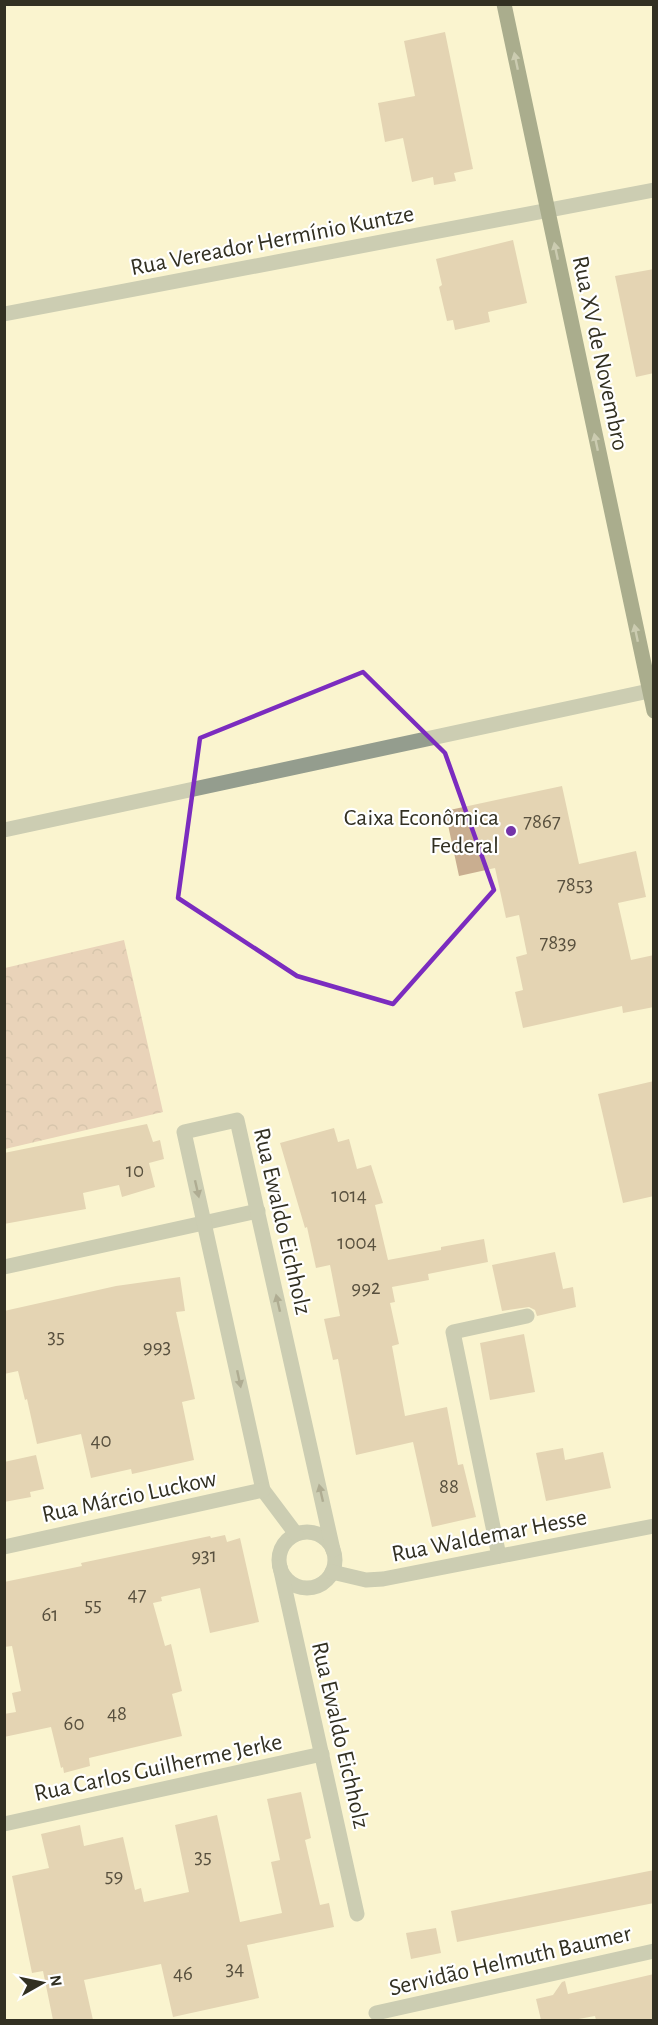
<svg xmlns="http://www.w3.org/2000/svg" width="658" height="2025" viewBox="0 0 658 2025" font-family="'Alegreya Sans',sans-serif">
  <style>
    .forest { fill: url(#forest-crowns) }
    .building { fill: #c9ae90 }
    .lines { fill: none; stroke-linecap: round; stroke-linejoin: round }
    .minor { stroke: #949d8e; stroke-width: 15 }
    .major { stroke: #49573d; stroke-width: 15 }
    .oneway { fill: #929a8b }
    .oneway2 { fill: #545648 }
    .marked { fill: none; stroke: #7b2cbf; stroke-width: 4.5; stroke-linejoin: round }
    .poi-dot { fill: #7434a9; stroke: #fff; stroke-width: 2 }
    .labels { text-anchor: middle; stroke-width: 4.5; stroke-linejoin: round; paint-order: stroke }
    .number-label { font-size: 21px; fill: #58503e }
    .street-label { font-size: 24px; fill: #323022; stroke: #fff }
    .poi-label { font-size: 24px; fill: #323022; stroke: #fff; text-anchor: end }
  </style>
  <defs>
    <pattern id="forest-crowns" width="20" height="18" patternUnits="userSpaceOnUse" patternTransform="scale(1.5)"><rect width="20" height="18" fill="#d4ab9d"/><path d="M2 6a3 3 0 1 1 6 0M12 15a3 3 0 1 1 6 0" fill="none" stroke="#ad8c80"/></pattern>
  </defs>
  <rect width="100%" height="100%" fill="#faf4cf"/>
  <!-- forest -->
  <polygon class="forest" points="124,940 163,1112 5,1149 5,968"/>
  <!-- building -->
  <g class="building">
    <polygon points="445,32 473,169 454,173 456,181 434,185 433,177 412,182 403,138 385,142 378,103 415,96 404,41"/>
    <polygon points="513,240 527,303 488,312 490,322 455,330 453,320 447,321 439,287 442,285 436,259"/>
    <polygon points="654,269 654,373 636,377 615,276"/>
    <polygon points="562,786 579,864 636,851 646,897 618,903 631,960 654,955 654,1007 623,1013 622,1006 523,1028 515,992 523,990 516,957 527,954 519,915 506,918 495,868 459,876 445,811"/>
    <polygon points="654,1081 654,1196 623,1203 598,1094"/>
    <polygon points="147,1124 153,1142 160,1140 164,1159 149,1163 155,1187 122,1197 119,1185 83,1193 86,1209 4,1224 4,1153"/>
    <polygon points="334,1128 338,1142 349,1139 357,1169 371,1165 383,1203 375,1205 388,1260 441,1250 441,1247 484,1239 488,1262 428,1274 429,1280 392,1287 395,1302 390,1303 399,1344 392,1346 405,1416 447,1407 458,1465 463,1464 476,1517 432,1527 413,1442 356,1455 338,1359 333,1360 324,1319 340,1316 330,1265 316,1268 307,1227 305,1228 280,1143"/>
    <polygon points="555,1252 563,1289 573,1287 576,1307 537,1316 535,1310 529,1307 502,1311 492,1265"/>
    <polygon points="180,1277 185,1311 176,1312 195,1399 182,1402 194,1460 132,1474 131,1469 91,1478 81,1434 37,1444 27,1399 25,1400 18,1371 4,1374 4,1311 116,1286"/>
    <polygon points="524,1334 535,1392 490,1400 480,1343"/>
    <polygon points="563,1448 565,1460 603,1452 611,1488 546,1501 536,1453"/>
    <polygon points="36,1455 44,1489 30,1492 31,1497 4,1502 4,1462"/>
    <polygon points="225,1535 227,1542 240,1538 259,1622 210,1633 200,1588 161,1597 162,1601 153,1603 165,1646 171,1644 182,1691 172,1694 182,1736 89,1758 90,1766 64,1773 63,1767 61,1768 51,1727 4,1737 4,1714 16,1712 12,1693 21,1691 12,1646 4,1647 4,1582 82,1566 81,1563 210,1536 211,1538"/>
    <polygon points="301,1792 311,1838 305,1840 320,1905 329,1903 334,1927 247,1945 259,1998 173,2017 161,1964 84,1980 93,2020 53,2020 43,1971 32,1973 12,1876 49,1868 41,1834 80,1825 84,1846 123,1837 135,1890 141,1888 144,1902 189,1892 175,1825 217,1815 240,1922 282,1913 271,1862 280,1860 267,1799"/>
    <polygon points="654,1870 654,1903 457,1942 451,1911"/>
    <polygon points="436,1928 441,1953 411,1959 406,1933"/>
    <polygon points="654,1974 654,2020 596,2020 595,2016 573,2020 541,2020 536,1999 553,1995 562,1982 565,1981 568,1994"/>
  </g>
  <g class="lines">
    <!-- minor -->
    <g class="minor">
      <polyline points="4,314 654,190"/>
      <polyline points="4,830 649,691"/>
      <polyline points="4,1267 258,1211"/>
      <circle cx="307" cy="1560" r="28"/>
      <polyline points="296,1534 263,1490 184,1132 237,1120 333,1550"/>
      <polyline points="4,1547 263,1490"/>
      <polyline points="499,1556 453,1332 527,1316"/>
      <polyline points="280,1567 357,1914"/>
      <polyline points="332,1572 366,1580 383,1579 654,1526"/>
      <polyline points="4,1824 322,1754"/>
      <polyline points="376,2013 654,1951"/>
    </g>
    <!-- major -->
    <polyline class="major" points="504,4 654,711"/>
  </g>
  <!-- one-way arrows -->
  <defs><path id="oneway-solid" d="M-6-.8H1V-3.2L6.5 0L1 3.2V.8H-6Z" transform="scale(1.5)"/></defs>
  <g class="oneway">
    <use href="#oneway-solid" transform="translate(516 61) rotate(-102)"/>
    <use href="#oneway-solid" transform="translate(556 251) rotate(-102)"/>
    <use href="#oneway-solid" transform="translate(596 442) rotate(-102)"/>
    <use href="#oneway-solid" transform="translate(636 633) rotate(-102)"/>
  </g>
  <g class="oneway2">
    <use href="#oneway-solid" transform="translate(197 1189) rotate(77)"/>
    <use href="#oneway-solid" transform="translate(278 1303) rotate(-103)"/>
    <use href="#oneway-solid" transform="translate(239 1379) rotate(78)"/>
    <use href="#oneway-solid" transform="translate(321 1493) rotate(-103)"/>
  </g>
  <!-- marked area -->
  <path d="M0 0H658V2025H0ZM363 672 445 753 494 890 393 1004 297 976 178 898 200 738Z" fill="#faf4cf" fill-opacity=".55" fill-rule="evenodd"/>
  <path class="marked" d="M363 672 445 753 494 890 393 1004 297 976 178 898 200 738Z"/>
  <!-- markers -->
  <circle class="poi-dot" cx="511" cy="831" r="6"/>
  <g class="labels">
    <!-- number labels -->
    <g class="number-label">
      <text x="542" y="828">7867</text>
      <text x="575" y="891">7853</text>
      <text x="558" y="949">7839</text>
      <text x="135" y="1177">10</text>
      <text x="349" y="1202">1014</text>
      <text x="357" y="1249">1004</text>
      <text x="366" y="1294">992</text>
      <text x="56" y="1343">35</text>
      <text x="157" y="1353">993</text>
      <text x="101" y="1447">40</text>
      <text x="449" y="1493">88</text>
      <text x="204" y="1562">931</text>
      <text x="137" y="1601">47</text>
      <text x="93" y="1611">55</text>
      <text x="50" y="1621">61</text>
      <text x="117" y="1720">48</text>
      <text x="74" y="1730">60</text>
      <text x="203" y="1863">35</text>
      <text x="114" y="1882">59</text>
      <text x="235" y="1975">34</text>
      <text x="183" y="1980">46</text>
    </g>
    <!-- street labels -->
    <g class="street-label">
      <text transform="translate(272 240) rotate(-11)" y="8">Rua Vereador Hermínio Kuntze</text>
      <text transform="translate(601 353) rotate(78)" y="8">Rua XV de Novembro</text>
      <text transform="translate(283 1221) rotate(77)" y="8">Rua Ewaldo Eichholz</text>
      <text transform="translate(129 1496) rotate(-12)" y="8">Rua Márcio Luckow</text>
      <text transform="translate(489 1535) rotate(-11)" y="8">Rua Waldemar Hesse</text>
      <text transform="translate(341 1735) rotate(77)" y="8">Rua Ewaldo Eichholz</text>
      <text transform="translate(158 1767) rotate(-12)" y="8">Rua Carlos Guilherme Jerke</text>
      <text transform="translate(510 1960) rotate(-13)" y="8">Servidão Helmuth Baumer</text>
    </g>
    <!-- poi labels -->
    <g class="poi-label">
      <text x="499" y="825">Caixa Econômica<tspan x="499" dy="28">Federal</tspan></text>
    </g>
  </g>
  <!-- border -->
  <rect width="658" height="2025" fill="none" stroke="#323022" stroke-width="12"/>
  <!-- north arrow -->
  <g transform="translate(42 1983) rotate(81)" stroke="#ffffff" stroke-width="4.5" paint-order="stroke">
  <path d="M0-4.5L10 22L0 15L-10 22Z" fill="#323022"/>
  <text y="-9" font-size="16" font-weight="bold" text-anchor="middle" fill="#323022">N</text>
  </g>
</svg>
